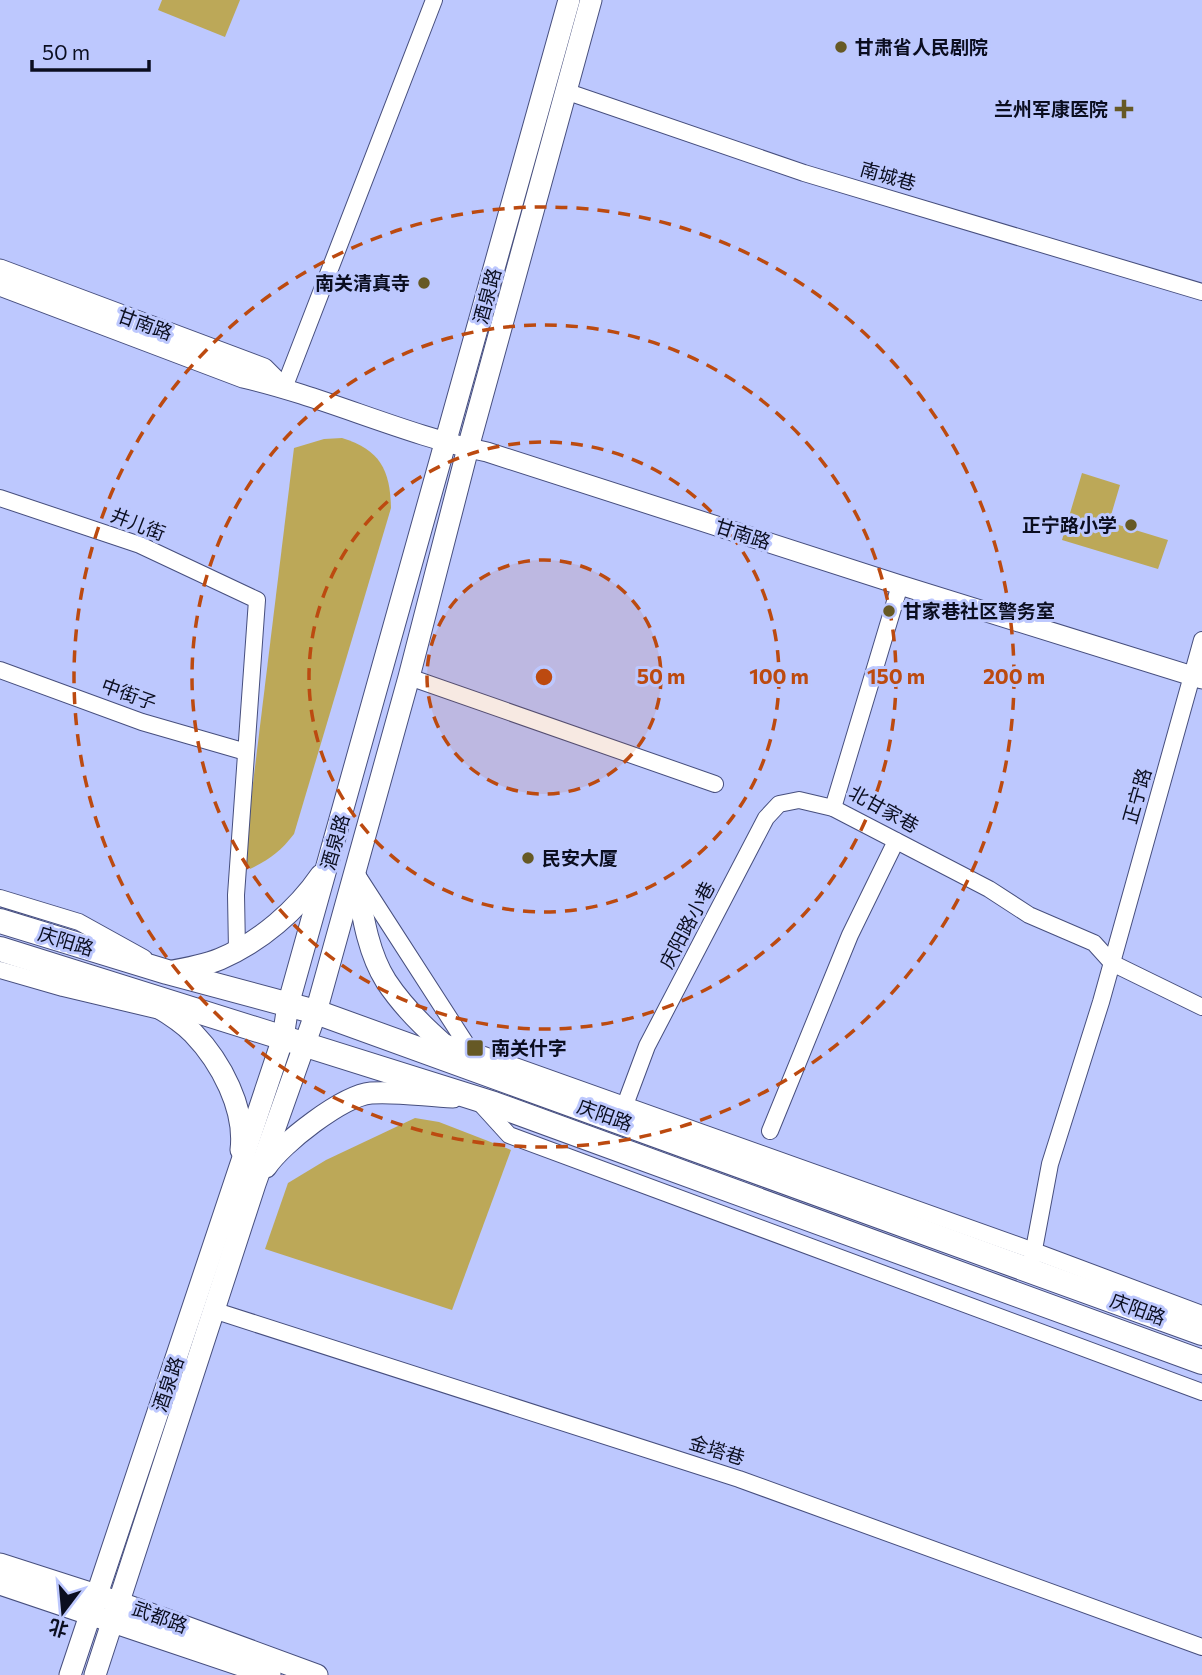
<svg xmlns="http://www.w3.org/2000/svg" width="1202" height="1675" viewBox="0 0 1202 1675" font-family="Commissioner,'Noto Sans SC',sans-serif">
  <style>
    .green { fill: #bca858 }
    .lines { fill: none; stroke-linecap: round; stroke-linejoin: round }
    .minor-casing { stroke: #474f7e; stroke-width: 18 }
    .tertiary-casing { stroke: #474f7e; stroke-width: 21 }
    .secondary-casing { stroke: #474f7e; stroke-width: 23 }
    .primary-casing { stroke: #474f7e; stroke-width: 26 }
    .minor { stroke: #fff; stroke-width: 16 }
    .tertiary { stroke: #fff; stroke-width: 19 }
    .secondary { stroke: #fff; stroke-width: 21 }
    .primary { stroke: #fff; stroke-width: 24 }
    .ring { fill: none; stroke: #bc4a10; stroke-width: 3.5; stroke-dasharray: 12 9 }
    .poi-dot { fill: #665925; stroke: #bdc8fe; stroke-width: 2.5 }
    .labels { text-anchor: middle; stroke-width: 6; stroke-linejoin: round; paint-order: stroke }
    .poi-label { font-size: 19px; font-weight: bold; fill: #0b0e20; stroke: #bdc8fe; text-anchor: start }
    .street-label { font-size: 19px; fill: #0b0e20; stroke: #bdc8fe }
    .centre { fill: #bc4a10; stroke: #bdc8fe; stroke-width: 3.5 }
    .ring-label { font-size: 21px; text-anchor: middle; font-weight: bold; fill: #bc4a10; stroke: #bdc8fe; stroke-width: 6; stroke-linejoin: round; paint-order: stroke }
  </style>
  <rect width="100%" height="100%" fill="#bdc8fe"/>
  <!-- green -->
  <g class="green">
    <polygon points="162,0 240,0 225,37 158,10"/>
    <path d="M342 438C380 450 390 469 391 508L294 834C281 851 269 860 250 869L244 857 294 448 324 439Z"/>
    <polygon points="1082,473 1120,485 1109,522 1168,540 1158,569 1062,540"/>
    <polygon points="415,1118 439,1122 511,1150 452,1310 265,1249 288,1183 326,1160"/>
  </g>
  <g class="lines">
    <!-- minor casing -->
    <g class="minor-casing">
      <g id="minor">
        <polyline points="565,91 804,173 1202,292"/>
        <polyline points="284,388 434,0"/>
        <polyline points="0,498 140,545 257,600 236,895 237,950"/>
        <polyline points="0,670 142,722 246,752"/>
        <polyline points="409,677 715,784"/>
        <polyline points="833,808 900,585"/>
        <polyline points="359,878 470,1050"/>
        <polyline points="0,898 79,922 144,958"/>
        <polyline points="0,970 63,988 160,1011"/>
        <polyline points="443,1042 470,1050 1034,1251 1202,1314"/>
        <polyline points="479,1102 509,1135 1202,1392"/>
        <polyline points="619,1121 647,1046 766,818 779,804 799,800 833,808 989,889 1029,915 1094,943 1112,963 1202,1007"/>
        <polyline points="770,1131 850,935 896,841"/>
        <polyline points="1032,1260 1050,1164 1101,1002 1202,640"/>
        <polyline points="213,1310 739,1479 1202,1647"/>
      </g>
    </g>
    <!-- tertiary casing -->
    <g class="tertiary-casing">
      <g id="tertiary">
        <polyline points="0,269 264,368 283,387"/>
        <path d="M0 286 243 378C326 397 404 435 487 452L900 585 1202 679"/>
      </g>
    </g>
    <!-- secondary casing -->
    <g class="secondary-casing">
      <g id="secondary">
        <path d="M356 877C362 911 367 951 386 981 407 1013 436 1038 465 1063"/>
        <path d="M167 972C185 969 203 966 220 959 260 942 297 910 321 875"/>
        <path d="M149 1002C165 1011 180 1020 193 1033 221 1062 246 1109 241 1150"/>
        <path d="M266 1167C282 1143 342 1096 371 1093 397 1091 426 1096 453 1097"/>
        <polyline points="0,1564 118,1602 317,1675"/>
        <polyline points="0,1584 270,1675"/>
        <polyline points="70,1675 283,1038 288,1005 569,0"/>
        <polyline points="95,1675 255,1184 316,1012 409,677 468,448 591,0"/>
      </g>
    </g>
    <!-- primary casing -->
    <g class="primary-casing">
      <g id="primary">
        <polyline points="0,921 167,972 316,1012 1202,1333"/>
        <polyline points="0,949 494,1104 1202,1362"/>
      </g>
    </g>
    <!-- minor -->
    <use href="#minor" class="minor"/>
    <!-- tertiary -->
    <use href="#tertiary" class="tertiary"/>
    <!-- secondary -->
    <use href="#secondary" class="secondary"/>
    <!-- primary -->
    <use href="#primary" class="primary"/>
  </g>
  <!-- distance rings -->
  <circle cx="544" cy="677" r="117" fill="#bc4a10" fill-opacity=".12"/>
  <g class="ring">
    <circle cx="544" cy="677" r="117"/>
    <circle cx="544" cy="677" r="235"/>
    <circle cx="544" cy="677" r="352"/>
    <circle cx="544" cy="677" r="470"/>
  </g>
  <!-- markers -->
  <g class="poi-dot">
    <circle cx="841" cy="47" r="7"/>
    <path d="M1120.5 98.5h7v7h7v7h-7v7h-7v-7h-7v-7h7z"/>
    <circle cx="424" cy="283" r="7"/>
    <circle cx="1131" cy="525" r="7"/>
    <circle cx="889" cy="611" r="7"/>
    <circle cx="528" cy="858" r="7"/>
    <rect x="466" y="1039" width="18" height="18" rx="3.5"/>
  </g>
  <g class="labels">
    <!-- poi labels -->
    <g class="poi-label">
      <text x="855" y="54">甘肃省人民剧院</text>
      <text x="1108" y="116" text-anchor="end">兰州军康医院</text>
      <text x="410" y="290" text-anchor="end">南关清真寺</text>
      <text x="1117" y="532" text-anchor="end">正宁路小学</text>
      <text x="903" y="618">甘家巷社区警务室</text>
      <text x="542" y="865">民安大厦</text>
      <text x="491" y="1055">南关什字</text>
    </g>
    <!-- street labels -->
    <g class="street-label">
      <text transform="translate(888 176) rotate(16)" y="7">南城巷</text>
      <text transform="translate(487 296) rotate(-75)" y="7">酒泉路</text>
      <text transform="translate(145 324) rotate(20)" y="7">甘南路</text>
      <text transform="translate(138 524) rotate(21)" y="7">井儿街</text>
      <text transform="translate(743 534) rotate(18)" y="7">甘南路</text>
      <text transform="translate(129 694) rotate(20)" y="7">中街子</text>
      <text transform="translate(1137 796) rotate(-74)" y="7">正宁路</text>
      <text transform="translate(884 809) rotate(29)" y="7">北甘家巷</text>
      <text transform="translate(335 842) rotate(-74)" y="7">酒泉路</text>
      <text transform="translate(687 925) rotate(-62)" y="7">庆阳路小巷</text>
      <text transform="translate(66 941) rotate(17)" y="7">庆阳路</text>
      <text transform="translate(605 1115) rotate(20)" y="7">庆阳路</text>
      <text transform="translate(1138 1309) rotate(20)" y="7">庆阳路</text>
      <text transform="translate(168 1384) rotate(-71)" y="7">酒泉路</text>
      <text transform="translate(717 1450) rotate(17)" y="7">金塔巷</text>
      <text transform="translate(160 1617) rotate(20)" y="7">武都路</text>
    </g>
  </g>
  <circle cx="544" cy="677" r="10" class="centre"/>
  <g class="ring-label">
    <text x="661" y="684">50 m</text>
    <text x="779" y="684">100 m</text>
    <text x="896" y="684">150 m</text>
    <text x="1014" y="684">200 m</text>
  </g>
  <!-- north arrow -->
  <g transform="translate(63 1612) rotate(196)" stroke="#bdc8fe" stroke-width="5" paint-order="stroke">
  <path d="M0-5L12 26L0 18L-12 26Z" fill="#0b0e20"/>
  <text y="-10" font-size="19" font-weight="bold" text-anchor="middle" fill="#0b0e20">北</text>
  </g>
  <!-- scale -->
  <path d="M32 60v10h117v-10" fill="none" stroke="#0b0e20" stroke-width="3.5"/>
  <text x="42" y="60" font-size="21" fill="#0b0e20" stroke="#bdc8fe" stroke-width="5" paint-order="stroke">50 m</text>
</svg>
